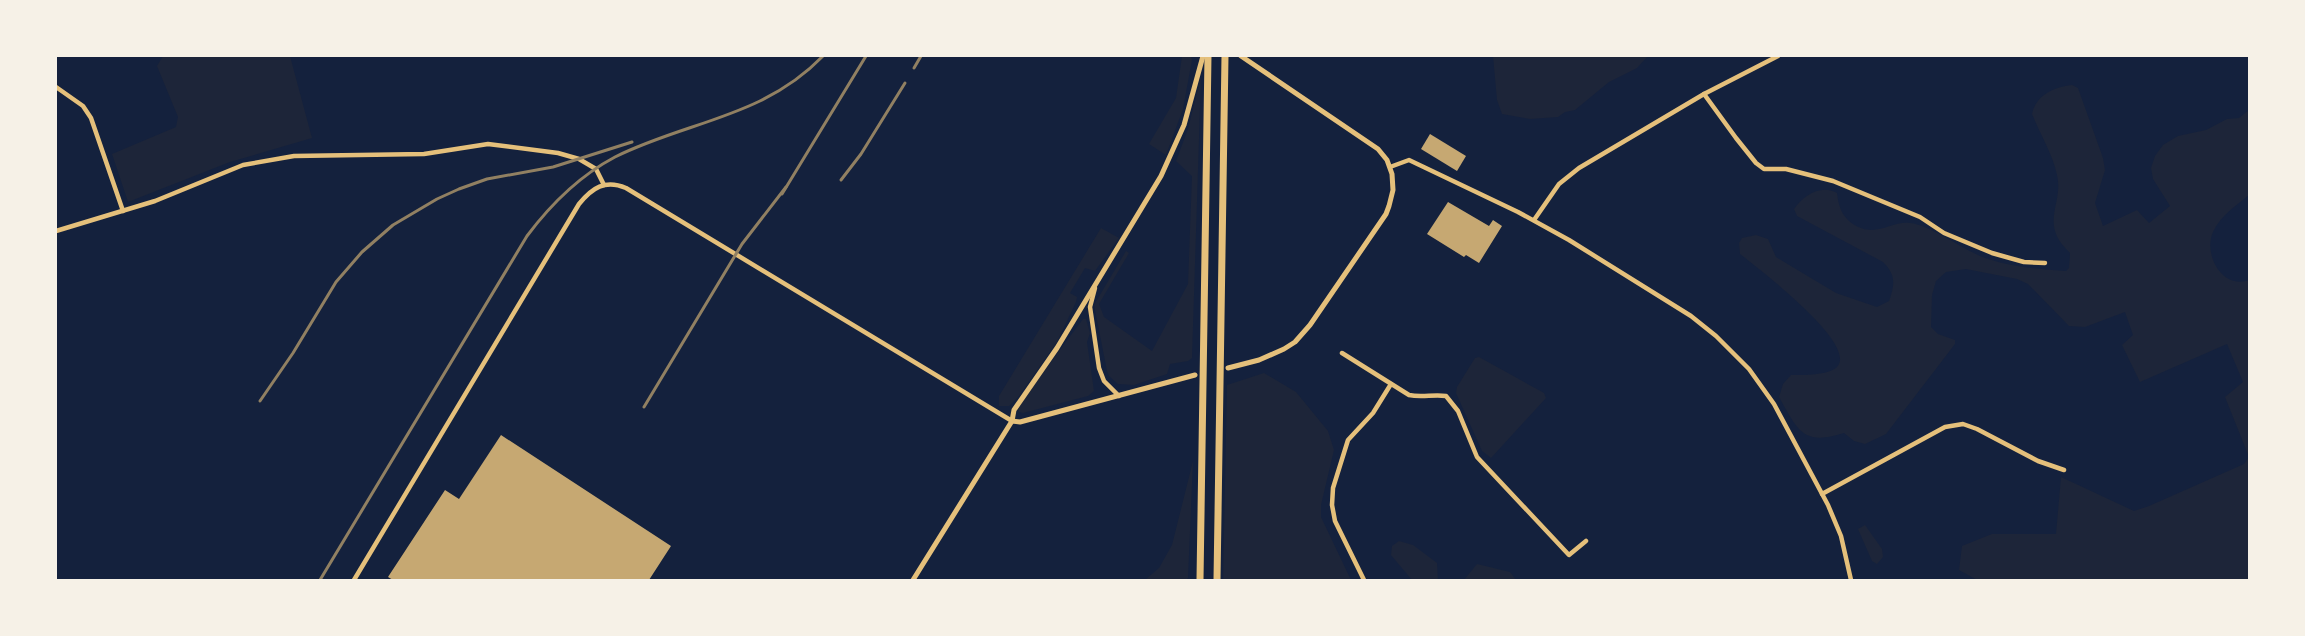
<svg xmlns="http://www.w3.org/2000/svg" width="2305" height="636" viewBox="0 0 2305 636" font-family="'Alegreya Sans',sans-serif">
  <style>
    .green { fill: #1d2539 }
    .building { fill: #c6a872 }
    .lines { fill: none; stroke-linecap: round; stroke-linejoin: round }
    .minor { stroke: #e5c07b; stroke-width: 4.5 }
    .tertiary { stroke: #e5c07b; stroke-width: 5 }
    .trunk { stroke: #e5c07b; stroke-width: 7 }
    .rail { stroke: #918062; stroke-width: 3 }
  </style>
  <rect width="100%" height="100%" fill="#14213d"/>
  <!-- green -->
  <g class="green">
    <polygon points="163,56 290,56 312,138 230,162 128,202 112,154 176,127 178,117 157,66"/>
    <polygon points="1182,56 1191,56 1192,60 1183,109 1166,155 1149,144 1176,98"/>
    <polygon points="1493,56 1648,56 1637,68 1609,82 1575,110 1565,112 1558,117 1530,119 1502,114 1497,100"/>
    <polygon points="1201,76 1192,358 1188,361 1170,364 1167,374 1134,385 1118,384 1109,376 1107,371 1094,305 1126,251 1129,253 1099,304 1104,317 1152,351 1188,284 1192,176 1176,161 1188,129"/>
    <path d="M2072 85 2078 88 2103 158 2105 170 2095 203 2103 226 2137 210 2149 223 2170 206 2153 179 2151 168 2155 156 2163 145 2178 136 2206 130 2227 119 2239 118 2249 110V195C2236 206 2221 215 2213 232 2203 254 2222 290 2249 280V580H1977L1959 570 1962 546 1992 534H2056L2061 477 2134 511 2149 506 2244 464 2249 457 2225 397 2243 382 2227 344 2140 382 2122 345 2133 335 2125 312 2085 327 2069 326 2028 284 2017 279 1966 269 1946 272 1936 281 1932 295 1931 327 1938 334 1955 340V344L1886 434 1865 444 1854 441 1844 433C1803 446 1798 431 1779 397L1783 384 1791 375C1802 375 1834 376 1839 364 1851 339 1759 269 1740 254L1739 243 1742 238 1756 235 1768 239 1776 257 1836 293 1877 307 1889 301C1895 284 1896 275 1883 262L1797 216 1794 209C1804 195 1821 184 1837 193 1839 210 1844 221 1861 228 1879 235 1893 221 1910 223 1930 225 1961 248 1980 256 2008 267 2037 269 2066 271L2069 268 2070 253C2038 223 2064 205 2057 175 2053 155 2040 134 2032 114 2036 95 2054 87 2072 85Z"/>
    <polygon points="1101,228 1119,238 1095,271 1085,268 1070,293 1077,297 1076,302 1057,342 1019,396 1009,406 999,406 999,396"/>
    <polygon points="1083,319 1086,319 1090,333 1087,342 1094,391 1088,396 1023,413 1019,412 1018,408 1030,390"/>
    <polygon points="1479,357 1544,393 1546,398 1491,458 1482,451 1456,393 1457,387 1475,358"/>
    <polygon points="1264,373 1296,392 1328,431 1334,450 1321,505 1321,517 1351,580 1223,580 1227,385"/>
    <polygon points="1193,461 1188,578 1186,580 1145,580 1159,568 1172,545"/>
    <polygon points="1865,525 1882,549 1883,557 1877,564 1872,561 1858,529"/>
    <polygon points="1399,541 1413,545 1437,563 1438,580 1412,580 1391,555 1392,546"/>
    <polygon points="1477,564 1510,572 1516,580 1464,580"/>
  </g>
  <!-- building -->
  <g class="building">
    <polygon points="1430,134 1466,156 1457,171 1421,149"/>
    <polygon points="1448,202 1489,226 1493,220 1502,226 1479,263 1466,255 1464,257 1427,234"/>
    <polygon points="501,435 671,546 649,580 393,580 388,577 445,490 459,499"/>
  </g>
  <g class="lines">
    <!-- minor -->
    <g class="minor">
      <polyline points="56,87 83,106 91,118 123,211"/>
      <polyline points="1704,94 1736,138 1756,163 1764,169 1786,169 1833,181 1920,217 1944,233 1992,253 2024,262 2045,263"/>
      <polyline points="1390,167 1409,160 1518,212 1569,240 1691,316 1716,336 1749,369 1774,404 1828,505 1841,536 1851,580"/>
      <polyline points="1534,220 1559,184 1579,168 1704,94 1778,56"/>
      <polyline points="56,231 155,201 243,165 294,156 424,154 488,144 558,153 579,159 596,169 604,185"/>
      <polyline points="1095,288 1090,307 1099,368 1104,381 1119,396"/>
      <path d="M1342 353 1409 395C1422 398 1433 394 1446 396L1458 411 1477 457 1569 555 1586 541"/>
      <polyline points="1822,494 1945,427 1963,424 1977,429 2038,461 2064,470"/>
      <path d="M354 580 579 204C592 188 605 179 626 188L1012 421"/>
      <polyline points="1364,580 1335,521 1332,505 1333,488 1348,440 1373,413 1391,384"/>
    </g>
    <!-- tertiary -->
    <g class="tertiary">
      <polyline points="1228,368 1259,360 1284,349 1295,342 1310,325 1386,214 1389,206 1393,190 1392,174 1387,160 1378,149 1241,56"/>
      <polyline points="1012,421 1020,422 1195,375"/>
      <polyline points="913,580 1012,421 1014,410 1057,348 1161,176 1184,125 1203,56"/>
    </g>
    <!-- trunk -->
    <g class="trunk">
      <polyline points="1200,580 1208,56"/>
      <polyline points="1217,580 1225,56"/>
    </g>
    <!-- rail -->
    <g class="rail">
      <polyline points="914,68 921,56"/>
      <polyline points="841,180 861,154 905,83"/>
      <polyline points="782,194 866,56"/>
      <polyline points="260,401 293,353 336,282 362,252 393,225 437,199 459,189 487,179 553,167 632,142"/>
      <polyline points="644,407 742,244 786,187"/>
      <path d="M320 580 527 236C551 204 579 176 615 157 687 121 763 118 823 56"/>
    </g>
  </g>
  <!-- border -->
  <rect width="2305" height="636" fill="none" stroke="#f6f1e7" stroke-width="114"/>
</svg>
